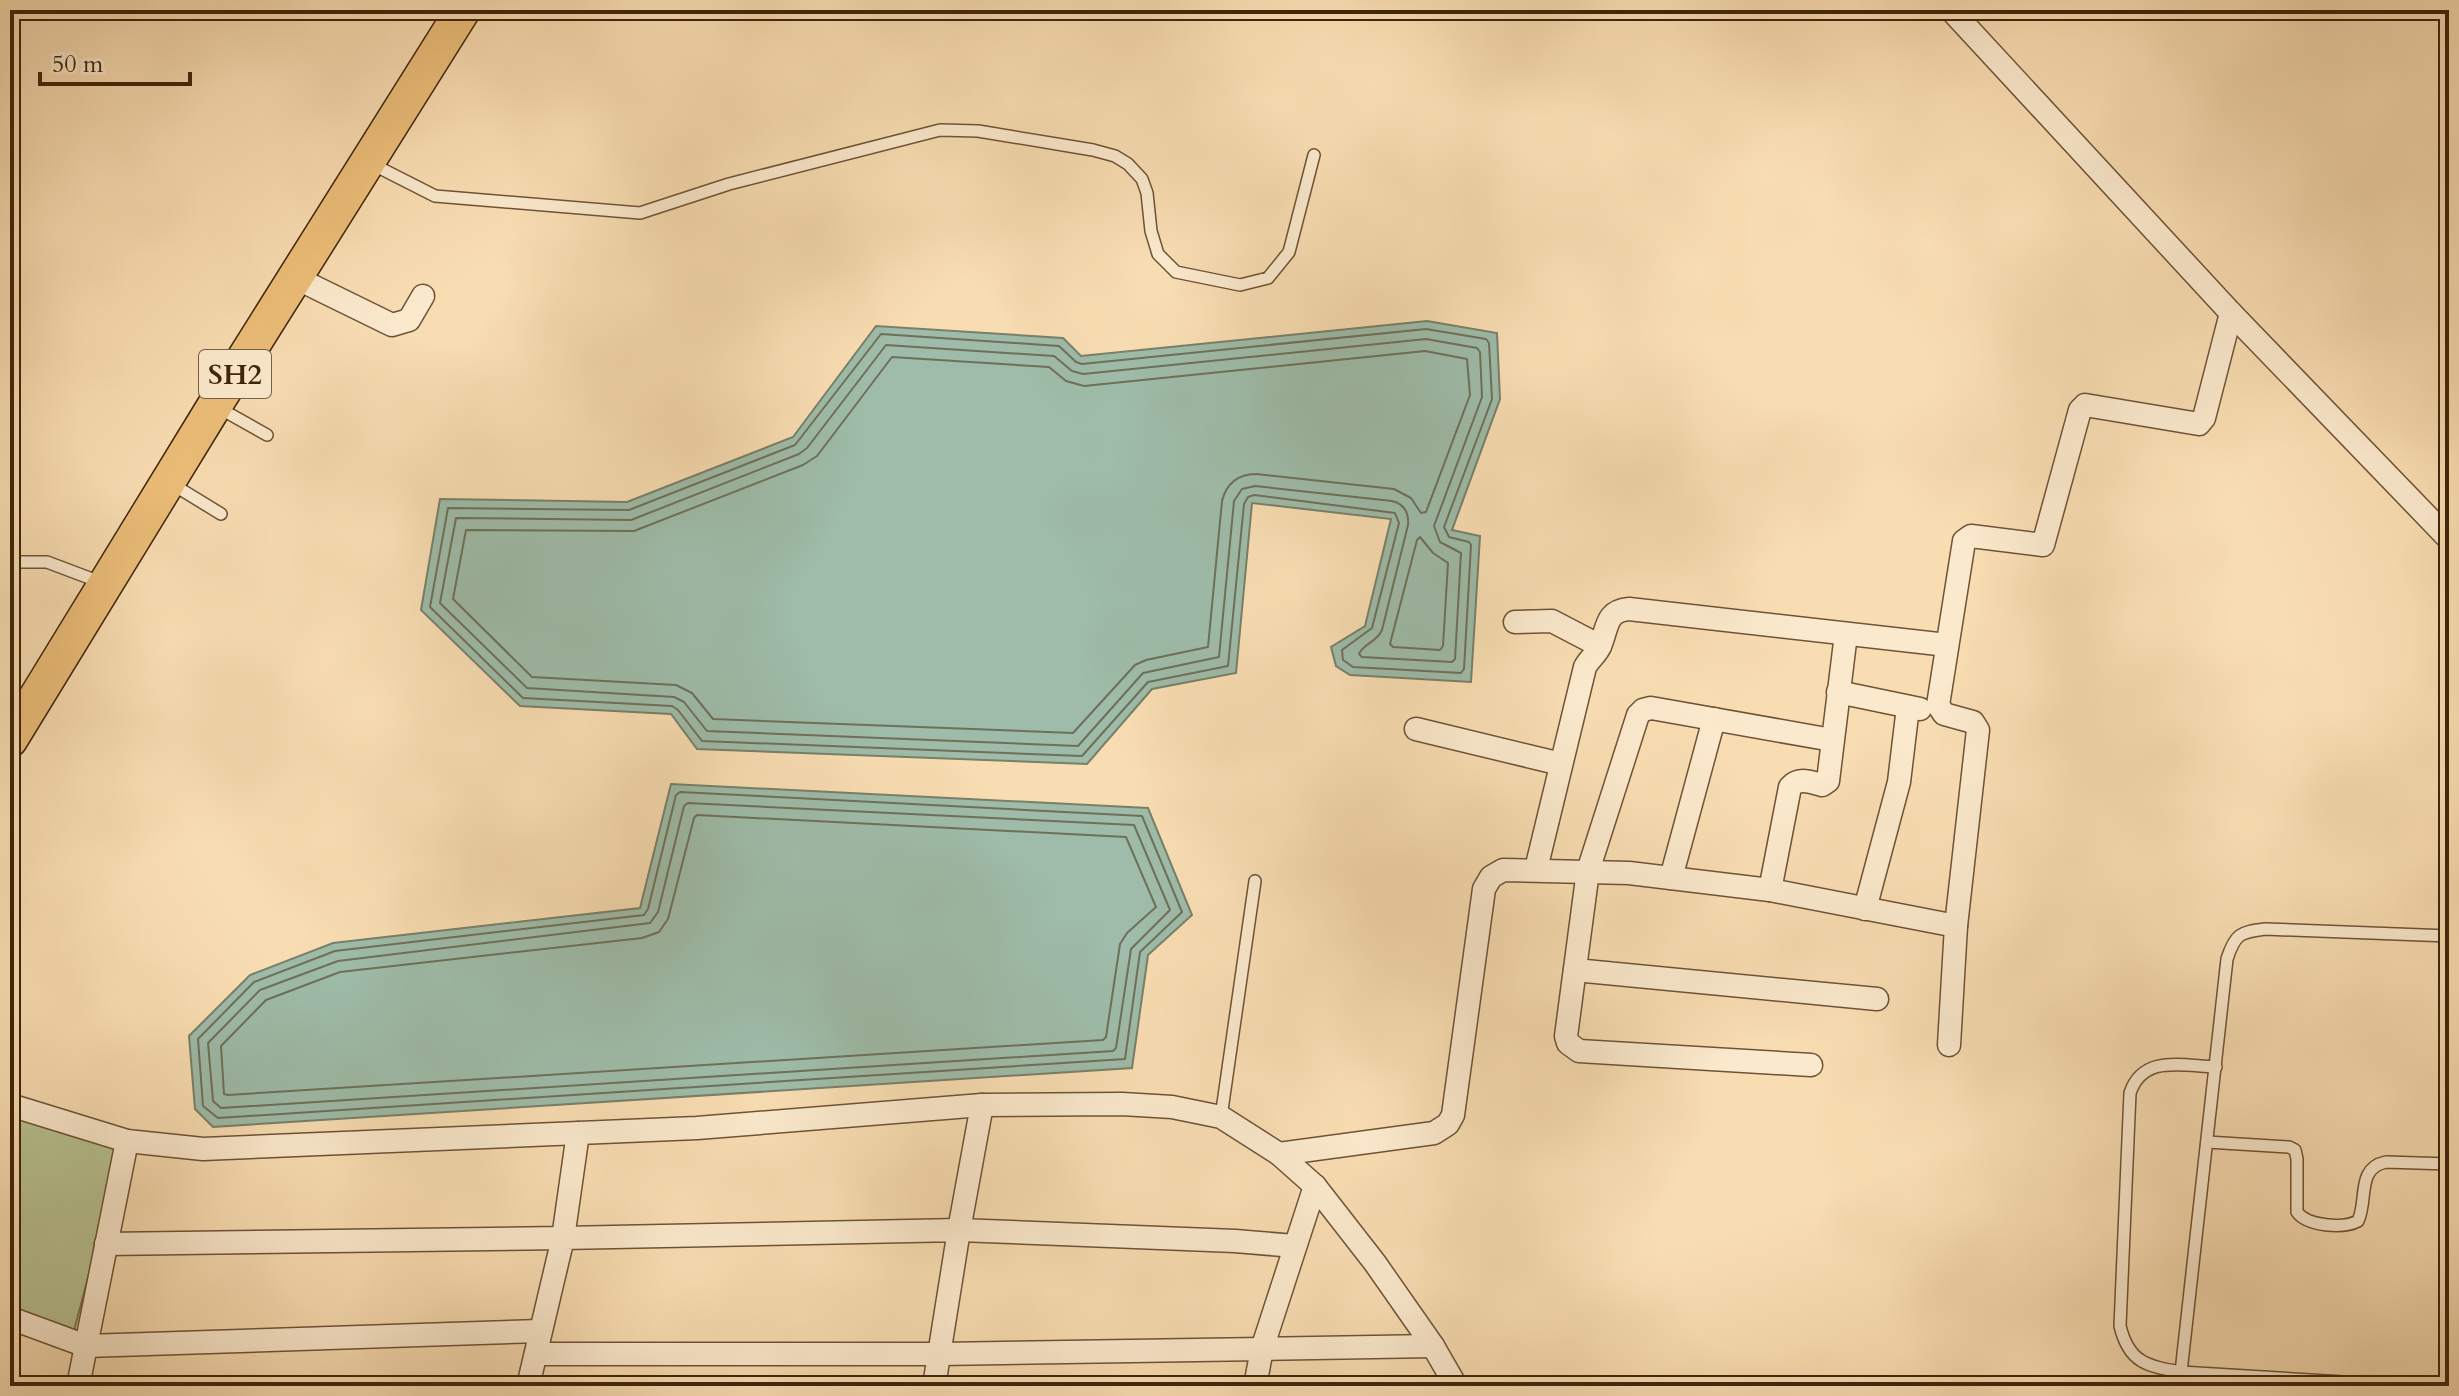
<svg xmlns="http://www.w3.org/2000/svg" width="2459" height="1396" viewBox="0 0 2459 1396" font-family="Cardo,serif">
  <style>
    .green { fill: #b8c291; stroke: #7c744e; stroke-width: 2 }
    .water { fill: #9ebca9; stroke: #78806a; stroke-width: 2 }
    .lines { fill: none; stroke-linecap: round; stroke-linejoin: round }
    .shore { stroke: #6e705a; stroke-width: 2 }
    .lane-casing { stroke: #6e5336; stroke-width: 14 }
    .street-casing { stroke: #6e5336; stroke-width: 25 }
    .primary-casing { stroke: #3f250c; stroke-width: 37 }
    .lane { stroke: #fbe9cd; stroke-width: 11 }
    .street { stroke: #fbe9cd; stroke-width: 22 }
    .primary { stroke: #ecbe79; stroke-width: 34 }
    .labels { text-anchor: middle; stroke-width: 7; stroke-linejoin: round; paint-order: stroke }
    .shield { fill: #fbe9cd; stroke: #776046; stroke-width: 2 }
    .shield-label { font-size: 28px; font-weight: bold; fill: #3f250c }
  </style>
  <rect width="100%" height="100%" fill="#f9ddb2"/>
  <filter id="stains"><feTurbulence type="fractalNoise" baseFrequency=".0025" numOctaves="4"/><feColorMatrix values="0 0 0 0 .2 0 0 0 0 .09 0 0 0 0 .02 0 0 0 .5 -.17"/></filter>
  <radialGradient id="worn" r=".72"><stop offset=".6" stop-color="#630" stop-opacity="0"/><stop offset="1" stop-color="#630" stop-opacity=".3"/></radialGradient>
  <!-- green -->
  <polygon class="green" points="10,1113 122,1148 74,1331 10,1311"/>
  <!-- water -->
  <g class="water">
    <polygon points="1427,321 1497,333 1500,399 1452,530 1480,536 1471,682 1350,675 1336,666 1331,647 1365,626 1391,519 1252,503 1236,673 1152,689 1087,764 697,749 671,714 520,706 421,610 440,499 627,502 793,437 876,326 1063,338 1081,356"/>
    <polygon points="671,784 1148,808 1192,915 1148,955 1132,1068 213,1127 195,1109 189,1036 250,975 333,943 640,908"/>
  </g>
  <g class="lines">
    <!-- shore -->
    <g class="shore">
      <polygon points="1426,329 1486,339 1489,343 1492,399 1444,527 1449,537 1469,542 1471,545 1464,669 1461,673 1353,667 1343,660 1342,650 1372,628 1399,523 1395,513 1254,495 1248,497 1244,504 1228,666 1148,682 1082,756 702,741 678,710 672,706 523,698 430,607 448,508 629,510 795,445 881,334 1059,346 1076,362 1082,364"/>
      <path d="M1426 339 1477 348 1480 352 1482 397 1434 526 1440 542 1461 553 1455 659 1452 662 1362 657 1359 654C1363 644 1377 642 1382 630L1408 525C1409 513 1404 504 1392 501L1255 486 1242 489 1234 501 1219 657 1143 673 1078 746 707 731 684 702 674 697 527 688 440 603 456 518 631 520 799 454 807 448 886 345 1054 356 1072 371 1083 374Z"/>
      <path d="M1425 351 1467 359 1470 395 1426 512 1421 513 1411 498 1394 489 1256 474C1238 474 1226 484 1222 501L1208 647 1146 660 1135 665 1073 733 713 719 692 693 676 685 532 677 453 599 466 530 634 531 803 465 817 456 892 357 1049 367 1066 381 1084 386Z"/>
      <polygon points="1420,537 1433,553 1448,563 1443,646 1440,650 1393,647 1390,644 1417,540"/>
      <polygon points="680,792 1142,816 1182,912 1140,952 1125,1059 218,1118 203,1106 198,1039 254,982 335,951 644,915 648,909 676,795"/>
      <polygon points="688,803 1134,825 1170,910 1131,949 1116,1048 1113,1051 221,1108 213,1101 208,1043 260,990 338,961 650,923 658,912 684,806"/>
      <polygon points="697,815 1126,837 1156,907 1127,933 1120,944 1106,1037 1103,1040 228,1095 224,1094 221,1046 266,1000 340,972 642,938 659,932 668,919 694,818"/>
    </g>
    <!-- lane casing -->
    <g class="lane-casing">
      <g id="lane">
        <polyline points="372,164 435,196 640,213 729,184 940,130 978,131 1093,150 1115,156 1128,164 1142,179 1147,193 1151,231 1158,254 1176,272 1240,285 1268,278 1289,252 1314,155"/>
        <polyline points="219,408 267,435"/>
        <polyline points="172,484 221,514"/>
        <polyline points="10,562 47,562 100,582"/>
        <polyline points="1221,1117 1255,881"/>
        <path d="M2207 1142 2289 1147 2295 1150 2297 1159V1212C2307 1226 2343 1229 2358 1221 2368 1200 2356 1168 2386 1162L2449 1164"/>
        <path d="M2181 1372C2147 1366 2129 1363 2120 1326L2130 1093C2143 1054 2183 1066 2216 1067"/>
        <path d="M2410 1386 2181 1372 2227 959C2235 934 2240 932 2265 929L2449 936"/>
        <polyline points="2445,1386 2449,1339"/>
      </g>
    </g>
    <!-- street casing -->
    <g class="street-casing">
      <g id="street">
        <polyline points="1951,10 2231,313 2449,539"/>
        <polyline points="296,278 392,325 409,320 423,296"/>
        <polyline points="1515,622 1552,621 1600,646"/>
        <polyline points="1838,692 1920,709"/>
        <polyline points="1416,729 1561,764"/>
        <path d="M1536 869 1585 667C1589 659 1597 654 1600 646 1608 628 1605 611 1629 609L1947 645"/>
        <polyline points="1671,878 1714,719"/>
        <path d="M1770 890 1790 787C1799 777 1810 782 1822 785L1828 781 1846 634"/>
        <polyline points="1865,909 1899,782 1908,707"/>
        <polyline points="1956,926 1978,730 1973,722 1944,714 1938,705 1964,541 1971,536 2043,545 2080,410 2085,405 2199,424 2204,418 2231,313"/>
        <polyline points="1575,970 1877,999"/>
        <polyline points="1811,1065 1579,1051 1568,1043 1566,1036 1588,871 1638,715 1643,710 1651,708 1832,740"/>
        <polyline points="10,1105 127,1141 203,1149 697,1128 982,1105 1122,1104 1172,1107 1221,1117 1279,1154 1315,1186 1375,1263 1433,1346 1456,1386"/>
        <polyline points="982,1105 959,1230 1235,1241 1295,1246"/>
        <polyline points="1279,1154 1434,1133 1448,1124 1453,1115 1484,889 1491,877 1503,870 1629,873 1770,890 1956,926 1949,1045"/>
        <polyline points="1315,1186 1262,1349 1433,1346"/>
        <polyline points="106,1244 563,1238 578,1133"/>
        <polyline points="10,1318 86,1346 540,1331"/>
        <polyline points="536,1354 940,1354 1262,1349 1255,1386"/>
        <polyline points="78,1386 127,1141"/>
        <polyline points="528,1386 563,1238 959,1230 934,1386"/>
      </g>
    </g>
    <!-- primary casing -->
    <g class="primary-casing">
      <polyline id="primary" points="10,740 215,405 463,10"/>
    </g>
    <!-- lane -->
    <use href="#lane" class="lane"/>
    <!-- street -->
    <use href="#street" class="street"/>
    <!-- primary -->
    <use href="#primary" class="primary"/>
  </g>
  <g class="labels">
    <!-- shield labels -->
    <rect class="shield" x="199" y="350" width="72" height="48" rx="6"/>
    <g class="shield-label">
      <text x="235" y="384">SH2</text>
    </g>
  </g>
  <!-- margin -->
  <rect width="2459" height="1396" fill="none" stroke="#f9ddb2" stroke-width="40"/>
  <rect x="12" y="12" width="2435" height="1372" fill="none" stroke="#3f250c" stroke-width="4"/>
  <rect x="20" y="20" width="2419" height="1356" fill="none" stroke="#3f250c" stroke-width="2"/>
  <!-- scale -->
  <path d="M40 72v12h150v-12" fill="none" stroke="#3f250c" stroke-width="4"/>
  <text x="52" y="72" font-size="24" fill="#3f250c" stroke="#fbe9cd" stroke-width="6" paint-order="stroke">50 m</text>
  <rect width="100%" height="100%" filter="url(#stains)"/>
  <rect width="100%" height="100%" fill="url(#worn)"/>
</svg>
